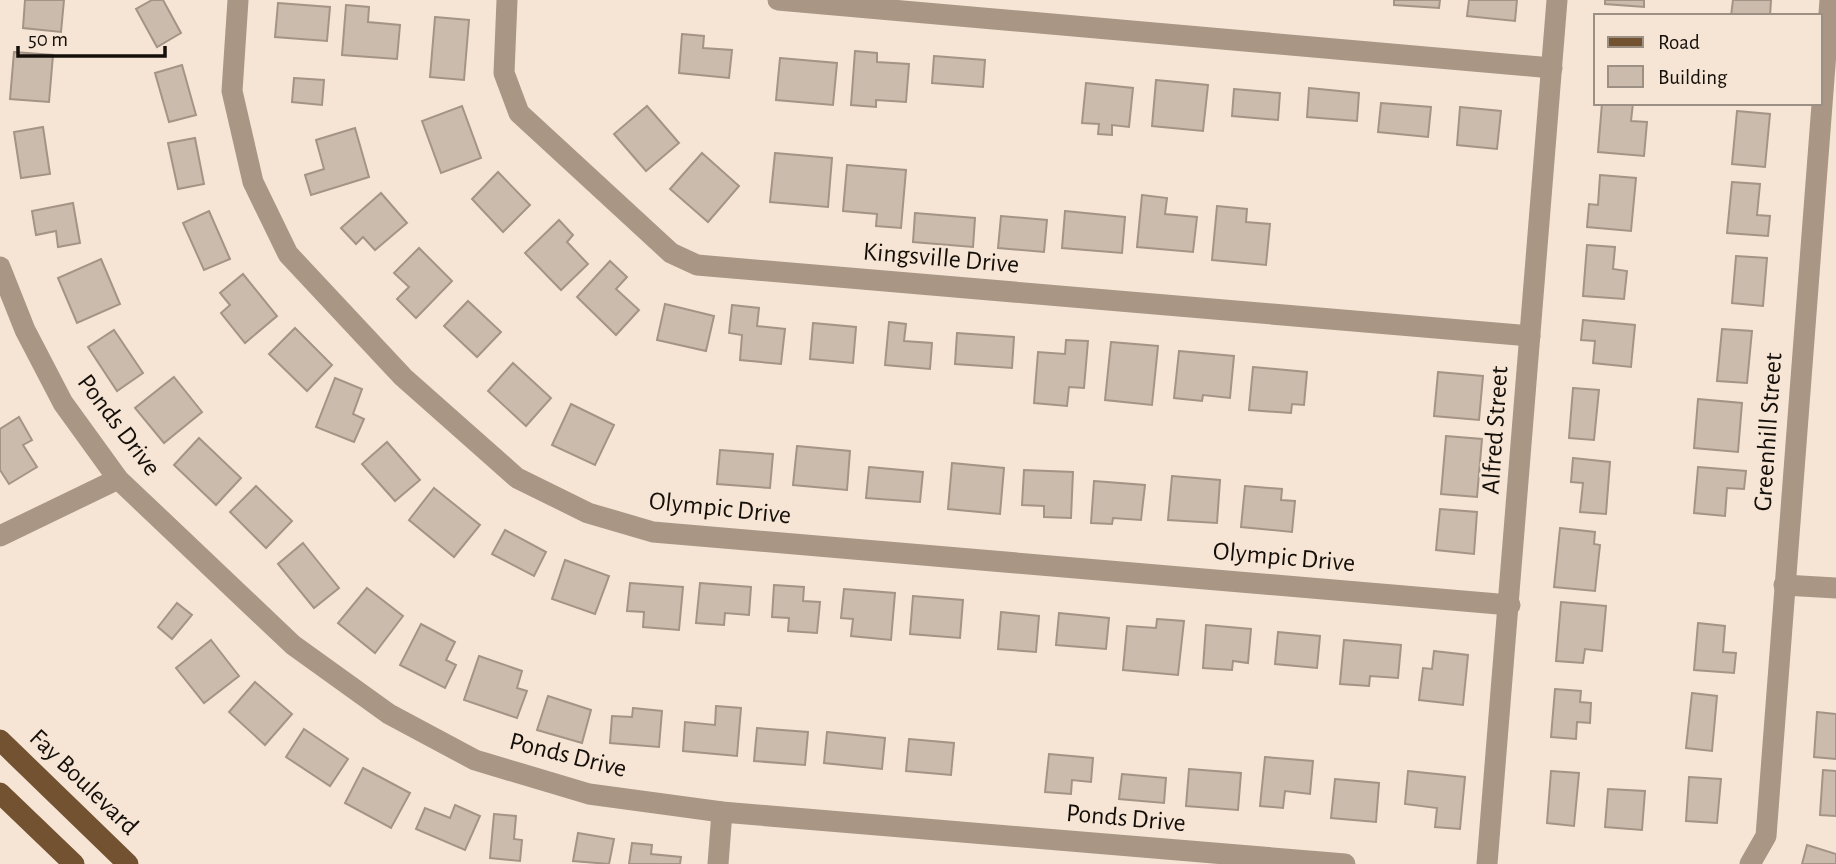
<svg xmlns="http://www.w3.org/2000/svg" width="1836" height="864" viewBox="0 0 1836 864" font-family="'Alegreya Sans',sans-serif">
<style>
.building{fill:#cbbbac;stroke:#a49486;stroke-width:2}
.lines{fill:none;stroke-linecap:round;stroke-linejoin:round}
.minor{stroke:#a99684;stroke-width:21}
.major{stroke:#725231;stroke-width:21}
.labels{text-anchor:middle;dominant-baseline:central;stroke-width:5;stroke-linejoin:round;paint-order:stroke}
.street-label{font-size:26px;fill:#150f0a;stroke:#f6e5d5}
</style>
<rect width="100%" height="100%" fill="#f6e5d5"/>
<g class="building">
<path d="M25,0H64L61,32L23,28Z"/>
<path d="M152,0H163L181,33L157,47L136,9Z"/>
<path d="M1394,0H1440L1439,8L1394,5Z"/>
<path d="M1469,0H1517L1515,21L1467,16Z"/>
<path d="M1605,0H1644V7L1605,4Z"/>
<path d="M1733,0H1771L1770,16H1731Z"/>
<path d="M278,3L330,7L327,41L275,37Z"/>
<path d="M346,5L369,7L368,22L400,25L397,59L342,55Z"/>
<path d="M435,17L469,20L464,80L430,77Z"/>
<path d="M682,34L704,36L703,48L732,50L729,78L679,73Z"/>
<path d="M855,51L877,53V62L909,64L906,102L876,100V107L851,105Z"/>
<path d="M14,52L53,55L49,102L10,99Z"/>
<path d="M934,56L985,60L983,87L932,83Z"/>
<path d="M780,58L837,63L833,105L776,100Z"/>
<path d="M182,65L196,115L169,122L155,73Z"/>
<path d="M294,78L324,80L322,105L292,102Z"/>
<path d="M1156,80L1208,85L1203,131L1152,126Z"/>
<path d="M1086,83L1133,88L1129,127L1112,125V135L1098,134L1099,124L1082,123Z"/>
<path d="M1309,88L1359,93L1357,121L1307,117Z"/>
<path d="M1234,89L1280,93L1278,120L1232,116Z"/>
<path d="M1381,103L1431,107L1428,137L1378,132Z"/>
<path d="M1602,103H1633L1631,121L1647,122L1644,156L1598,152Z"/>
<path d="M462,106L481,158L441,173L422,121Z"/>
<path d="M647,106L679,143L646,171L614,134Z"/>
<path d="M1460,107L1501,111L1497,149L1457,145Z"/>
<path d="M1737,111L1770,114L1765,167L1732,164Z"/>
<path d="M43,127L50,174L21,178L14,132Z"/>
<path d="M355,128L369,177L311,195L305,175L324,169L316,140Z"/>
<path d="M195,138L204,184L178,189L168,143Z"/>
<path d="M702,153L739,186L708,222L670,189Z"/>
<path d="M775,153L832,158L828,207L770,202Z"/>
<path d="M847,165L906,170L901,228L876,226L877,214L843,211Z"/>
<path d="M498,172L530,205L503,232L472,199Z"/>
<path d="M1600,175L1636,178L1631,231L1587,227L1589,204L1598,205Z"/>
<path d="M1732,182L1760,184L1757,215L1770,216L1768,236L1727,233Z"/>
<path d="M381,193L407,223L375,250L363,237L356,244L341,228Z"/>
<path d="M1142,195L1167,198L1165,214L1197,217L1193,252L1137,247Z"/>
<path d="M73,203L80,243L58,247L56,231L36,235L32,211Z"/>
<path d="M1217,206L1247,209L1246,222L1270,224L1266,265L1212,260Z"/>
<path d="M209,211L230,259L204,270L183,223Z"/>
<path d="M1065,211L1125,217L1122,253L1062,248Z"/>
<path d="M915,213L975,218L973,247L913,242Z"/>
<path d="M1001,216L1047,220L1044,252L998,248Z"/>
<path d="M559,220L573,235L567,242L588,264L561,290L525,253Z"/>
<path d="M1587,245L1615,247L1613,269L1627,271L1624,299L1583,296Z"/>
<path d="M419,248L452,281L416,318L397,299L409,287L394,273Z"/>
<path d="M1736,256L1767,258L1763,306L1732,303Z"/>
<path d="M101,259L120,304L77,323L58,278Z"/>
<path d="M610,261L627,277L616,289L639,310L616,335L577,297Z"/>
<path d="M243,274L277,316L245,343L221,313L230,305L220,293Z"/>
<path d="M468,301L501,332L477,357L444,326Z"/>
<path d="M665,304L714,316L706,351L657,340Z"/>
<path d="M732,305L759,308L757,326L785,329L781,364L740,360L742,335L729,333Z"/>
<path d="M1583,320L1635,325L1631,367L1593,363L1595,341L1581,340Z"/>
<path d="M889,322L906,324L904,341L932,343L930,369L885,365Z"/>
<path d="M813,323L856,327L853,363L810,359Z"/>
<path d="M295,328L332,365L307,391L269,354Z"/>
<path d="M1722,329L1752,331L1747,383L1717,381Z"/>
<path d="M114,330L143,373L117,391L88,347Z"/>
<path d="M957,333L1014,337L1012,368L955,364Z"/>
<path d="M1066,340L1088,341L1084,388L1069,387L1067,406L1034,403L1038,352L1065,354Z"/>
<path d="M1111,342L1158,346L1152,405L1105,400Z"/>
<path d="M1179,351L1234,356L1230,398L1203,395L1202,401L1174,398Z"/>
<path d="M513,363L551,398L526,426L488,391Z"/>
<path d="M1253,367L1307,372L1304,405L1292,404L1291,413L1249,410Z"/>
<path d="M1438,372L1483,376L1479,420L1434,416Z"/>
<path d="M174,377L202,412L164,443L135,408Z"/>
<path d="M335,378L362,389L353,414L364,419L354,442L316,427Z"/>
<path d="M1573,388L1599,390L1594,440L1569,438Z"/>
<path d="M1698,399L1742,403L1738,452L1694,448Z"/>
<path d="M571,404L614,425L595,465L552,445Z"/>
<path d="M19,417L32,440L23,445L37,467L9,484L0,470V429Z"/>
<path d="M1446,436L1482,439L1477,497L1441,494Z"/>
<path d="M199,438L241,478L216,505L174,465Z"/>
<path d="M387,442L420,480L395,501L362,464Z"/>
<path d="M797,446L850,451L847,490L793,485Z"/>
<path d="M720,450L773,454L770,488L717,484Z"/>
<path d="M1573,458L1610,462L1606,514L1580,512L1583,483L1571,482Z"/>
<path d="M952,463L1004,468L1000,514L948,509Z"/>
<path d="M869,467L923,472L920,502L866,498Z"/>
<path d="M1698,467L1746,471L1744,489L1727,488L1725,516L1694,513Z"/>
<path d="M1024,470L1073,472L1071,518L1044,517V506L1022,505Z"/>
<path d="M1172,476L1220,480L1217,523L1168,520Z"/>
<path d="M1094,481L1145,485L1141,520L1113,518L1112,524L1091,523Z"/>
<path d="M256,486L292,521L266,548L230,512Z"/>
<path d="M1245,486L1282,489L1281,500L1295,501L1292,532L1241,527Z"/>
<path d="M434,488L480,525L454,557L409,520Z"/>
<path d="M1440,509L1477,512L1474,554L1436,550Z"/>
<path d="M1560,528L1595,532L1594,544L1600,545L1595,591L1554,587Z"/>
<path d="M505,530L546,552L534,576L492,554Z"/>
<path d="M303,543L339,588L314,608L278,564Z"/>
<path d="M565,560L609,576L595,614L552,599Z"/>
<path d="M630,583L683,587L679,630L643,627L644,612L627,611Z"/>
<path d="M700,583L751,587L749,615L725,613L724,625L696,623Z"/>
<path d="M774,585L804,587L803,601L820,602L817,633L788,631L789,618L772,617Z"/>
<path d="M367,588L403,616L375,653L338,623Z"/>
<path d="M844,589L895,593L891,640L851,636L853,619L841,618Z"/>
<path d="M913,596L963,600L960,638L910,634Z"/>
<path d="M1561,602L1606,606L1602,651L1585,649L1583,663L1556,661Z"/>
<path d="M177,603L192,615L172,639L158,627Z"/>
<path d="M1001,612L1039,616L1036,652L998,649Z"/>
<path d="M1059,613L1109,618L1106,649L1056,645Z"/>
<path d="M1157,619L1184,621L1178,675L1123,670L1127,626L1156,628Z"/>
<path d="M1698,623L1725,626L1723,652L1736,653L1734,673L1694,670Z"/>
<path d="M421,624L455,642L446,660L456,665L445,688L400,665Z"/>
<path d="M1206,625L1251,629L1248,663L1233,661L1232,670L1203,668Z"/>
<path d="M1278,632L1320,636L1317,668L1275,664Z"/>
<path d="M211,640L239,676L204,703L176,668Z"/>
<path d="M1344,640L1401,645L1398,678L1370,676L1369,686L1340,684Z"/>
<path d="M1434,651L1468,655L1463,705L1419,700L1423,668L1432,669Z"/>
<path d="M479,656L522,671L517,688L527,691L517,718L464,700Z"/>
<path d="M255,682L292,714L265,745L229,712Z"/>
<path d="M1555,689L1581,691L1580,702L1591,703L1590,723L1577,722L1576,739L1551,737Z"/>
<path d="M1692,693L1717,696L1712,751L1686,748Z"/>
<path d="M548,696L591,710L582,743L537,730Z"/>
<path d="M716,706L741,708L737,756L683,751L685,722L715,725Z"/>
<path d="M633,708L662,711L659,747L610,743L612,716L632,717Z"/>
<path d="M1817,712L1836,714V759L1814,757Z"/>
<path d="M757,728L808,732L805,765L754,761Z"/>
<path d="M304,729L348,759L330,786L286,757Z"/>
<path d="M827,732L885,738L882,769L824,763Z"/>
<path d="M909,739L954,743L951,775L906,771Z"/>
<path d="M1049,754L1093,758L1091,782L1072,780L1071,794L1045,792Z"/>
<path d="M1265,757L1313,761L1310,794L1285,791L1283,808L1260,806Z"/>
<path d="M363,768L410,793L391,828L345,803Z"/>
<path d="M1189,769L1241,773L1238,810L1186,806Z"/>
<path d="M1823,770L1836,771V816L1820,815Z"/>
<path d="M1408,771L1465,777L1460,829L1435,827L1437,808L1405,804Z"/>
<path d="M1551,771L1579,773L1574,826L1547,823Z"/>
<path d="M1122,774L1166,778L1164,803L1119,799Z"/>
<path d="M1689,777L1721,779L1717,823L1686,821Z"/>
<path d="M1335,779L1379,783L1376,822L1331,818Z"/>
<path d="M1608,789L1645,791L1642,830L1605,827Z"/>
<path d="M455,805L480,816L465,850L416,829L425,808L450,818Z"/>
<path d="M494,814L516,816L514,839L522,840L520,861L490,858Z"/>
<path d="M578,833L614,839L609,864L573,861Z"/>
<path d="M632,843L652,845L651,854L681,857L680,864H629Z"/>
<path d="M1807,845L1836,854V864H1802Z"/>
</g>
<g class="lines">
<g class="minor">
<path d="M238,0L232,91L253,182L288,254L403,377L517,478L588,513L653,532L1510,605"/>
<path d="M507,0L504,73L519,113L671,253L697,265L1530,336"/>
<path d="M778,0L1552,68"/>
<path d="M0,267L25,330L63,403L118,479L293,645L389,714L475,760L589,794L722,812L1345,864"/>
<path d="M0,536L118,479"/>
<path d="M1784,585L1836,588"/>
<path d="M718,864L722,812"/>
<path d="M1487,864L1557,0"/>
<path d="M1750,864L1766,836L1830,0"/>
</g>
<g class="major">
<path d="M0,740L128,864"/>
<path d="M0,793L74,864"/>
</g>
</g>
<g class="labels">
<g class="street-label">
<text transform="translate(941 258) rotate(5)">Kingsville Drive</text>
<text transform="translate(119 425) rotate(53)">Ponds Drive</text>
<text transform="translate(1495 430) rotate(-86)">Alfred Street</text>
<text transform="translate(1768 432) rotate(-86)">Greenhill Street</text>
<text transform="translate(720 508) rotate(6)">Olympic Drive</text>
<text transform="translate(1284 557) rotate(5)">Olympic Drive</text>
<text transform="translate(568 755) rotate(14)">Ponds Drive</text>
<text transform="translate(84 782) rotate(44)">Fay Boulevard</text>
<text transform="translate(1126 818) rotate(5)">Ponds Drive</text>
</g>
</g>
<rect x="1594" y="14" width="228" height="91" fill="#f6e5d5" stroke="#9c8f84" stroke-width="2"/>
<rect x="1608" y="37" width="35" height="10" fill="#725231" stroke="#9c8f84" stroke-width="2"/>
<text x="1658" y="49" font-size="21" fill="#150f0a">Road</text>
<rect x="1608" y="66" width="35" height="21" fill="#cbbbac" stroke="#9c8f84" stroke-width="2"/>
<text x="1658" y="84" font-size="21" fill="#150f0a">Building</text>
<path d="M18 46v10h147v-10" fill="none" stroke="#150f0a" stroke-width="3.5"/>
<text x="28" y="46" font-size="21" fill="#150f0a" stroke="#f6e5d5" stroke-width="5" paint-order="stroke">50 m</text>
</svg>
